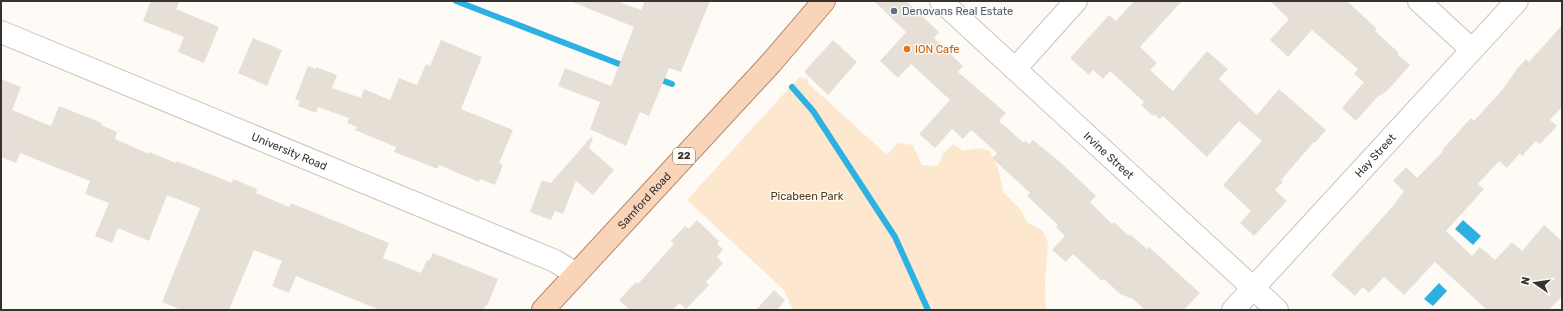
<svg xmlns="http://www.w3.org/2000/svg" width="1563" height="311" viewBox="0 0 1563 311" font-family="Rubik,sans-serif">
<style>
.green{fill:#fde8cf}
.water{fill:#2cb1e2}
.lines{fill:none;stroke-linecap:round;stroke-linejoin:round}
.stream{stroke:#2cb1e2;stroke-width:6}
.building{fill:#e6dfd6}
.street-casing{stroke:#c9c2b9;stroke-width:24}
.primary-casing{stroke:#b3896a;stroke-width:24}
.street{stroke:#fff;stroke-width:22}
.primary{stroke:#fad4b8;stroke-width:22}
.service-dot{fill:#5c6f8a;stroke:#fefbf7;stroke-width:1.5}
.food-dot{fill:#e8710a;stroke:#fefbf7;stroke-width:1.5}
.labels{text-anchor:middle;dominant-baseline:central;stroke-width:3;stroke-linejoin:round;paint-order:stroke}
.shield{fill:#fefbf7;stroke:#716e6b;stroke-width:1}
.shield-label{font-size:10px;font-weight:bold;fill:#35322f}
.service-label{font-size:11px;fill:#4e5e75;stroke:#fefbf7;text-anchor:start}
.food-label{font-size:11px;fill:#c56008;stroke:#fefbf7;text-anchor:start}
.street-label{font-size:11px;fill:#35322f;stroke:#fefbf7}
.park-label{font-size:11px;fill:#553b16;stroke:#fefbf7}
</style>
<rect width="100%" height="100%" fill="#fefbf7"/>
<path class="green" d="M800,76L804,79L806,77L809,84L887,155L898,143L913,145L922,165L938,166L943,154L953,144L963,151L980,148L990,151L999,171L1003,192L1020,209L1028,223L1042,230L1048,243L1045,282L1046,310H793L784,290L687,200Z"/>
<g class="water">
<path d="M1463,220L1481,236L1473,245L1455,229Z"/>
<path d="M1439,283L1447,291L1433,306L1424,299Z"/>
</g>
<g class="lines">
<g class="stream">
<path d="M456,1L627,67"/>
<path d="M656,78L672,84"/>
<path d="M792,87L813,111L895,237L928,310"/>
</g>
</g>
<g class="building">
<path d="M151,1H180L176,9L219,27L204,63L178,52L184,37L143,21Z"/>
<path d="M570,1H617L641,10L645,1H710L681,72L669,68L649,116L640,112L626,146L590,129L600,102L558,86L565,68L611,86L634,27Z"/>
<path d="M874,1H906L939,32L934,38L963,66L958,72L1006,113L999,121L1023,142L1025,141L1029,144L1033,140L1059,161L1096,196L1090,202L1112,224L1114,222L1129,236L1130,234L1147,249L1149,247L1200,293L1184,310H1145L1133,299L1120,294L1104,279L1102,281L1073,254L1066,262L1052,250L1065,236L1056,227L1058,225L1027,196L1030,193L992,158L997,153L971,130L963,139L952,129L935,148L919,134L950,100L911,64L898,78L880,61L906,32Z"/>
<path d="M1134,1H1182L1140,47L1157,63L1150,70L1173,91L1207,51L1228,69L1219,79L1257,115L1279,89L1326,130L1315,143L1314,142L1281,180L1283,182L1275,190L1287,201L1254,236L1240,223L1251,211L1223,185L1262,141L1239,121L1207,157L1163,116L1160,119L1154,114L1153,116L1141,105L1144,102L1110,71L1103,79L1093,70L1089,75L1070,58L1109,15L1116,21Z"/>
<path d="M1270,1H1347L1377,29L1375,31L1399,53L1397,54L1410,65L1386,92L1377,97L1356,121L1342,108L1364,82L1354,74L1358,69L1312,30L1288,57L1270,40L1289,19Z"/>
<path d="M1562,25V107L1550,120L1557,126L1540,144L1536,141L1522,156L1520,153L1507,168L1499,161L1478,184L1484,189L1446,231L1472,256L1480,247L1495,260L1512,242L1522,251L1544,225L1562,241V296L1549,310H1487L1435,262L1404,295L1384,277L1369,293L1363,287L1355,296L1331,275L1393,206L1404,191L1393,181L1406,167L1417,178L1443,151L1442,150L1471,118L1474,121L1503,89L1517,69L1526,59L1529,62Z"/>
<path d="M253,38L282,50L267,86L238,73Z"/>
<path d="M441,40L482,57L461,109L513,130L499,163L503,165L495,185L480,179L479,182L439,165L438,169L394,152L396,147L355,130L357,127L347,123L349,118L318,107L316,113L298,106L300,101L295,99L308,66L315,69L316,67L337,75L332,88L361,98L364,89L390,100L399,78L417,85L426,64L430,66Z"/>
<path d="M833,40L857,62L828,95L804,72Z"/>
<path d="M1,79L21,87L12,110L51,126L59,106L102,123L101,125L117,132L115,139L149,154V152L176,163L177,161L232,183L233,179L257,189L256,193L289,207L291,203L389,243L383,258L421,273L427,260L429,261L433,253L498,279L488,304L482,310H380L296,276L289,293L272,286L282,261L254,250L229,310H181L162,302L200,208L167,195L149,241L118,228L112,243L95,236L109,203L85,194L90,181L20,153L16,163L1,157Z"/>
<path d="M591,137L593,138L589,148L614,170L593,195L576,181L563,214L555,211L551,220L530,212L542,180L551,183Z"/>
<path d="M697,220L719,241L717,244L723,249L717,257L723,263L706,282L709,285L686,309L679,303L673,310H630L619,300L636,282L638,284L674,244L671,241L685,226L689,229Z"/>
<path d="M774,290L785,300L777,310H756Z"/>
</g>
<g class="lines">
<g class="street-casing">
<g id="street">
<path id="s1" d="M941,1L1277,310"/>
<path d="M1419,1L1472,50"/>
<path id="s2" d="M1,32L555,261L576,274"/>
<path d="M1015,69L1076,1"/>
<path id="s3" d="M1233,310L1517,1"/>
</g>
</g>
<g class="primary-casing">
<g id="primary">
<path id="s4" d="M543,310L771,63L824,1"/>
</g>
</g>
<use href="#street" class="street"/>
<use href="#primary" class="primary"/>
</g>
<circle class="service-dot" cx="894" cy="11" r="4"/>
<circle class="food-dot" cx="907" cy="49" r="4"/>
<g class="labels">
<rect class="shield" x="673" y="148" width="22" height="16" rx="3"/>
<g class="shield-label">
<text x="684" y="156">22</text>
</g>
<g class="service-label">
<text x="902" y="11">Denovans Real Estate</text>
</g>
<g class="food-label">
<text x="915" y="49">ION Cafe</text>
</g>
<g class="street-label">
<text stroke="none"><textPath href="#s2" startOffset="312">University Road</textPath></text>
<text stroke="none"><textPath href="#s1" startOffset="228">Irvine Street</textPath></text>
<text stroke="none"><textPath href="#s3" startOffset="210">Hay Street</textPath></text>
<text stroke="none"><textPath href="#s4" startOffset="149">Samford Road</textPath></text>
</g>
<g class="park-label">
<text x="807" y="196">Picabeen Park</text>
</g>
</g>
<rect width="1563" height="311" fill="none" stroke="#35322f" stroke-width="4"/>
<g transform="translate(1535 283) rotate(283)" stroke="#fefbf7" stroke-width="3" paint-order="stroke">
<path d="M0-3L7 15L0 10L-7 15Z" fill="#35322f"/>
<text y="-6" font-size="11" font-weight="bold" text-anchor="middle" fill="#35322f">N</text>
</g>
</svg>
